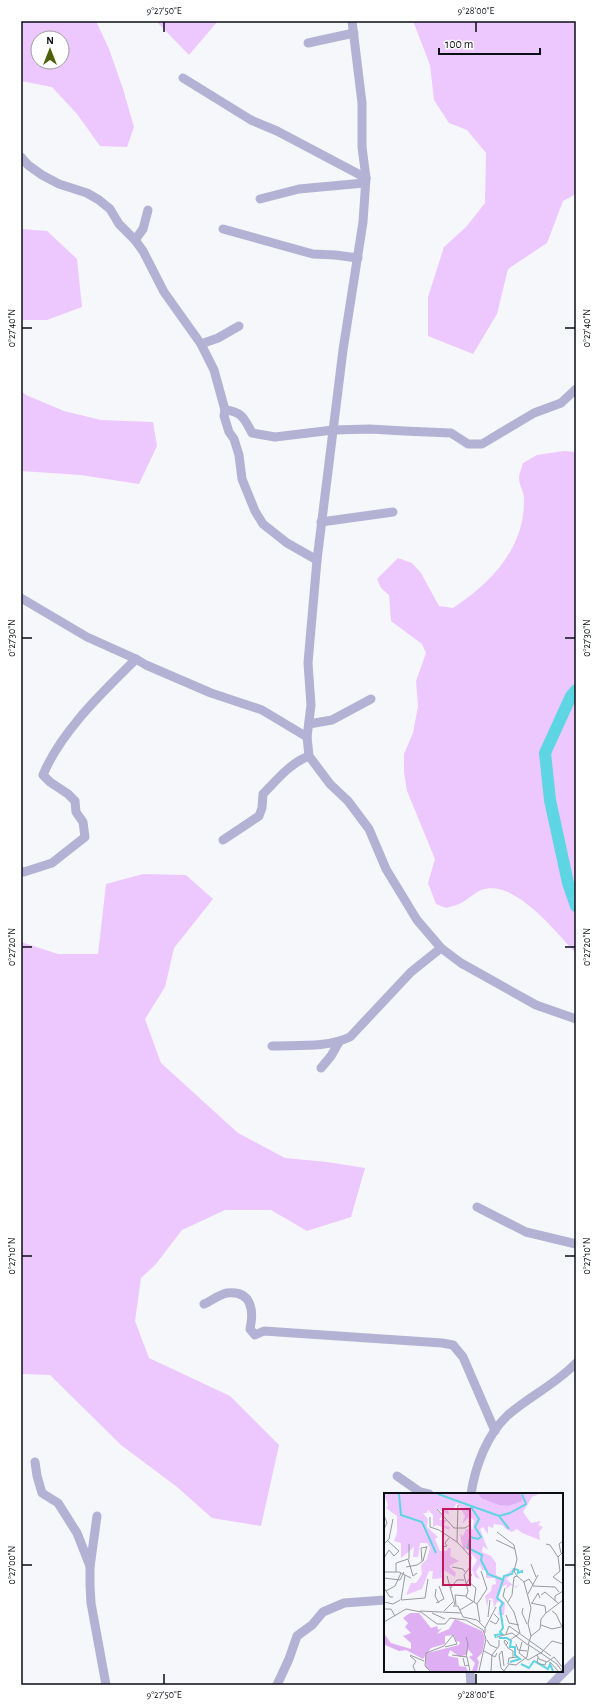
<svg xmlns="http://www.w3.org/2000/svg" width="597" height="1706" viewBox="0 0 597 1706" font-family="'Alegreya Sans',sans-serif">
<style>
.green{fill:#edc8fe;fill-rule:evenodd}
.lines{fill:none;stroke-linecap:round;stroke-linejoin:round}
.river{stroke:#5ed5e2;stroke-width:12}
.minor{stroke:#b3b1d4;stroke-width:9}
.ticks{fill:none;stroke:#0a0e15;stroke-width:1.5}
.inset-river{fill:none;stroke:#5ed5e2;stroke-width:2}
.inset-road{fill:none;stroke:#979a9f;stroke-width:1}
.view{fill:#c2185b;fill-opacity:0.15;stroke:#c2185b;stroke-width:2}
.inset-edge{fill:none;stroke:#0a0e15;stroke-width:2}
.neatline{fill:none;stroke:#0a0e15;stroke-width:1.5}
.ticks-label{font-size:10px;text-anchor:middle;fill:#0a0e15}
</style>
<rect width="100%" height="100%" fill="#f5f7fb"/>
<g class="green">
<path d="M21,21H96L109,49L123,89L134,127L127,147L100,146L77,114L52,87L21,81ZM38,38H62V62H38Z"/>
<path d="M156,21H218L189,55Z"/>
<path d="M413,21H576V194L563,201L547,243L508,269L497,314L473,354L428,336V297L444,247L466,227L485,203L486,153L467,130L449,123L434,100L430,65Z"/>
<path d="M21,229L47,231L77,259L82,307L47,320H21Z"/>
<path d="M21,391L26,395L64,411L101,420L153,422L157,446L139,484L80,475L21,471Z"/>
<path d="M564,451L576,452V953C555,932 515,878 481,890C475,893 469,898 463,902C458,905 452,906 446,908L436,904L428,883L435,859L407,791L404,772V754L413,733L418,706L416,681L426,653L422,644L391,621L389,595L381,588L377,579L398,558L412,563L421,573L439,606L453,608C491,583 525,548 524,499C524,492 519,485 519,478C519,473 522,468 523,463L537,455Z"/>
<path d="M143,874L186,875L213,899L174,948L165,987L145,1019L161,1063L238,1133L285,1158L327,1162L365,1168L351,1217L307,1231L271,1210H225L182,1230L156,1264L141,1278L135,1321L149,1358L230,1396L279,1445L261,1526L212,1518L177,1487L121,1445L50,1375L21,1374V942L58,954H98L106,884Z"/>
</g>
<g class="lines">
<path class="river" d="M576,690L571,696L545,753L550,800L568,883L576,906"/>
<g class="minor">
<path d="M352,21L362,103V147L366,178L363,222L343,350L317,560L308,663L311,705L307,737L309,756L330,784L348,801L369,829L386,869L417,920L441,948L461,963L536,1005L576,1019"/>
<path d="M308,43L354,33"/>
<path d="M183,78L251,120L277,131L366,178"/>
<path d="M21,157L28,165L42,175L59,184L87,193L99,200L110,209L119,224L135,240L143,251L164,292L201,344L214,370L225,410C242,411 245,420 252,433L275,437L333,430L370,429L404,431L451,433L468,444H482L534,413L561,403L576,389"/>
<path d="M260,199L299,189L364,183"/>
<path d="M223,229L313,254L335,255L358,258"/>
<path d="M135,240L143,229L148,210"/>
<path d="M201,344L218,338L239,326"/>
<path d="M225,410L224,416L229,432L234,439L239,455L242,479L255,511L263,524L287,543L317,560"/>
<path d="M321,522L393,512"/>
<path d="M21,598L87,637L136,659L146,665L211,693L262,710L307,737"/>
<path d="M309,724L332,720L371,699"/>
<path d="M223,840L259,816L262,808L263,794C277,780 290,763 309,756"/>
<path d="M21,871L24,872L52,863L85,837L83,822L76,812L75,801L68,794L50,782L43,775C61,731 103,692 136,659"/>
<path d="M272,1046C298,1045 326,1048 350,1037L411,972L441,948"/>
<path d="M321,1068L331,1056L339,1042"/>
<path d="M477,1207L526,1232L576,1244"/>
<path d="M204,1304C211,1301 220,1294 227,1293C252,1290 254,1311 250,1329L255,1335L264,1331L442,1343L453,1345L463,1357L495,1431"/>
<path d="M35,1462L37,1476L42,1493L58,1503L77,1533L90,1566"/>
<path d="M397,1476L420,1492L429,1494"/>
<path d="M471,1494C475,1467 487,1434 508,1415C530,1396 556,1384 576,1363"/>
<path d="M97,1516L90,1567V1585L91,1603L106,1685"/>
<path d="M470,1671L471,1685"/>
<path d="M277,1685L289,1659L297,1636L312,1625L323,1612L344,1603L385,1600"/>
<path d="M551,1685L576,1660"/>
</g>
</g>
<path class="ticks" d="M164,22V32M476,22V32M22,328H32M565,328H575M22,638H32M565,638H575M22,947H32M565,947H575M22,1256H32M565,1256H575M22,1565H32M565,1565H575M164,1674V1684M476,1674V1684"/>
<g transform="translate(384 1493)">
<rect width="179" height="179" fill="#f5f7fb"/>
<path d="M0,1H94L97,5L125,13L130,11L135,1H155L148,4L139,19L147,30L157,28L154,32L159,34L155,39L156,47L138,40L133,36L128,39L122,36L118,32L110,31L109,35L104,33V41L99,34L96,36L104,57L99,53L98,59L107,63L112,70V82L118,85L129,76V80L122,86L131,94L135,91L132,95L127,92L122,96L123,91L118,94L114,105L121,110L120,122H114L117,108L113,109L110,115L109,106L105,105L103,114L101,103L107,98L108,92L112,91L111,85H102V77H98L96,72L92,79L96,86L91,84L88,76L93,67L83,56H79L76,41L79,43L82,36H89L90,27L85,24L78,31L81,23L73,10L68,18L64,15L65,22L52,15L58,23L55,27H63L59,32L66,34L65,37L53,32L49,34V22L44,17L43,20H39L44,26L43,34L54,44L51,46L56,58H63L64,55H67L66,63L75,68L65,73L72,80L71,84L60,77L57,81L59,85L48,86L49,78H45L38,96L22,102L27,90H32L38,81L37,72L43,66L46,55L43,50H36L34,64H29L30,54L17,65V50L10,48L13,40V23L2,15L4,12Z" fill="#edc8fe"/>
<path d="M94,1H135L139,3L138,8L125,13L115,12L97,5ZM26,120H35L47,135L53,133L54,137L58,135L53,141L65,136L71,126L98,138L101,145L98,160L93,165L95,169L93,178H88L91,170L85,164L89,162L84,156L83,161L76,164L66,157L64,163L74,165L75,173L82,174L84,178H47L42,175L41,165L43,160L75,152L76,149L72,148L70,142L61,143V151L47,155L39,166L22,157L15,158L1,152V142L7,150L27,156V150L19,143L27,140L21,134L24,130L19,125Z" fill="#dfaff4"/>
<path class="inset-river" d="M15,1L17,22L38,29L52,60M54,1L115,23L126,20M87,14L95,26L91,34L97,44L94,46L86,44L84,55L98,62L97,67L104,81L119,87L120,83L128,81L130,76L134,77V80L138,78V80M126,20L142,11L138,1M115,23L125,36M112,145L111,142L118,141L116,139L119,135L116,115L119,110L113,105L119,87M115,145H123L127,148L126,154H131V162L136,166L126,169M137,171L145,175L150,168L164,176L166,171L169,178"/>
<path class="inset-road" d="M74,12L73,49L87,64L86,74L80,82L84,98L82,104L93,111M53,16L70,35H81L86,32L85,28M0,22L3,30L0,36M46,24V34L55,37L73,49M113,39L130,52L133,66L130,78L133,83M112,47L131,56M0,51L5,46L9,26M25,51V66M162,51L166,52L174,64M58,54L63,53L61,50L65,45M177,60L175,51L179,48M178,60L174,64L176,78L169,84L179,91M0,65L5,57L10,63L15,58L4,48M38,68L37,55L43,54M147,71L152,84M22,74L33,72L39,68L43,53M68,74L79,76L81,79M0,79H15L27,85M12,79V70L24,66L29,83L33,80M21,82L17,107L41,105L44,86M63,83L71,112M0,85L16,87L20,79M85,89L92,95L90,109M140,89L147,115L144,131L147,143M81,93L88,81M149,93L171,94L175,99M0,95L6,104H9M121,95L119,103L130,119L136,140M52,96L51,103L55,110M66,96L73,87H80M2,98L11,93L17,80M144,101L154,82M157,102L161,99L174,110M171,108V103L179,98M0,109L9,111L16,107M124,109L128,102L130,84L133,83L140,89L145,86L149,92M52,110L60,106L55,93M147,110L161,113L162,120L157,126L156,136L147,143M148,110L154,100L156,105M93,111L103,96L97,78M93,111L96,129M72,112L71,102L82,103M69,113H74L79,124L93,127L101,135V140M139,115L138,120L143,131M0,116H7L11,123M76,117L89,109M36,118L77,120M60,118L69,109M168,118L172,121L179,136M48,120L61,126M162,120L179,107M122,122L125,130L135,132M104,124L106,107M106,128L112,131L115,126L110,121M0,129L22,116L37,119L53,131H61L66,125L82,127L99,137L102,146L95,178M157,132L168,136L177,134M101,135L112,114M122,141L125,133L167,163M82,144L84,151L82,164M113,144L128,140L144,152L147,143M103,147L106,152L113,155M126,147L136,140M138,149L135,160L144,167L158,159L168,148L179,151M132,151L134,157L143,158M122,152L124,150L121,147L120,149L124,155L129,158V164M61,154L73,151L69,142M100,158L111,164L113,160M26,162L40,168M68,162L83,164L86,178M153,162L155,166L163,169L170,164L179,175M26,163L32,168L29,173L31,178M79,165L81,173L85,172M154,165L153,169L156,171L161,172L162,169M166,169L174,178M124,171L125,165L133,164M132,172L143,164L145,152L173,171L178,178M46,178L41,173L42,160L60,153L69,142M107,178L108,162L115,153V147M120,178L117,175L115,162L118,158L120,173M120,178L125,171L132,172"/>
<path class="view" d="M59,16H86V92H59Z"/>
<rect width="179" height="179" class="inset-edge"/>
</g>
<rect width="597" height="1706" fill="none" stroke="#ffffff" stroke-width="44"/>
<g transform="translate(50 50)"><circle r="19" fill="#ffffff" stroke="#9d9fa1"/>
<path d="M0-3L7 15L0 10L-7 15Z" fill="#4e6007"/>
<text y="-6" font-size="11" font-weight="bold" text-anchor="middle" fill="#0a0e15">N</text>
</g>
<path d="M439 48v6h101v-6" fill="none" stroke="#0a0e15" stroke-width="2"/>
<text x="445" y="48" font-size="12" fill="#0a0e15" stroke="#ffffff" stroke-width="3" paint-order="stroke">100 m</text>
<rect x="22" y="22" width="553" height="1662" class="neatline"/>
<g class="ticks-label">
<text x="164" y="14">9°27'50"E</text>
<text x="476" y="14">9°28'00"E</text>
<text transform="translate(11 328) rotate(-90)" y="4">0°27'40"N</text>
<text transform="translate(586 328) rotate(-90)" y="4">0°27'40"N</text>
<text transform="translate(11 638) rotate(-90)" y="4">0°27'30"N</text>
<text transform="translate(586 638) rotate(-90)" y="4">0°27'30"N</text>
<text transform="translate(11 947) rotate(-90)" y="4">0°27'20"N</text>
<text transform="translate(586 947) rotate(-90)" y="4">0°27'20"N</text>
<text transform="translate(11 1256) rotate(-90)" y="4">0°27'10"N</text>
<text transform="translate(586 1256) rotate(-90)" y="4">0°27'10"N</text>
<text transform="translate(11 1565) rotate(-90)" y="4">0°27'00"N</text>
<text transform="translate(586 1565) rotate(-90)" y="4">0°27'00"N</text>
<text x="164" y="1698">9°27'50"E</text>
<text x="476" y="1698">9°28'00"E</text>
</g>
</svg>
